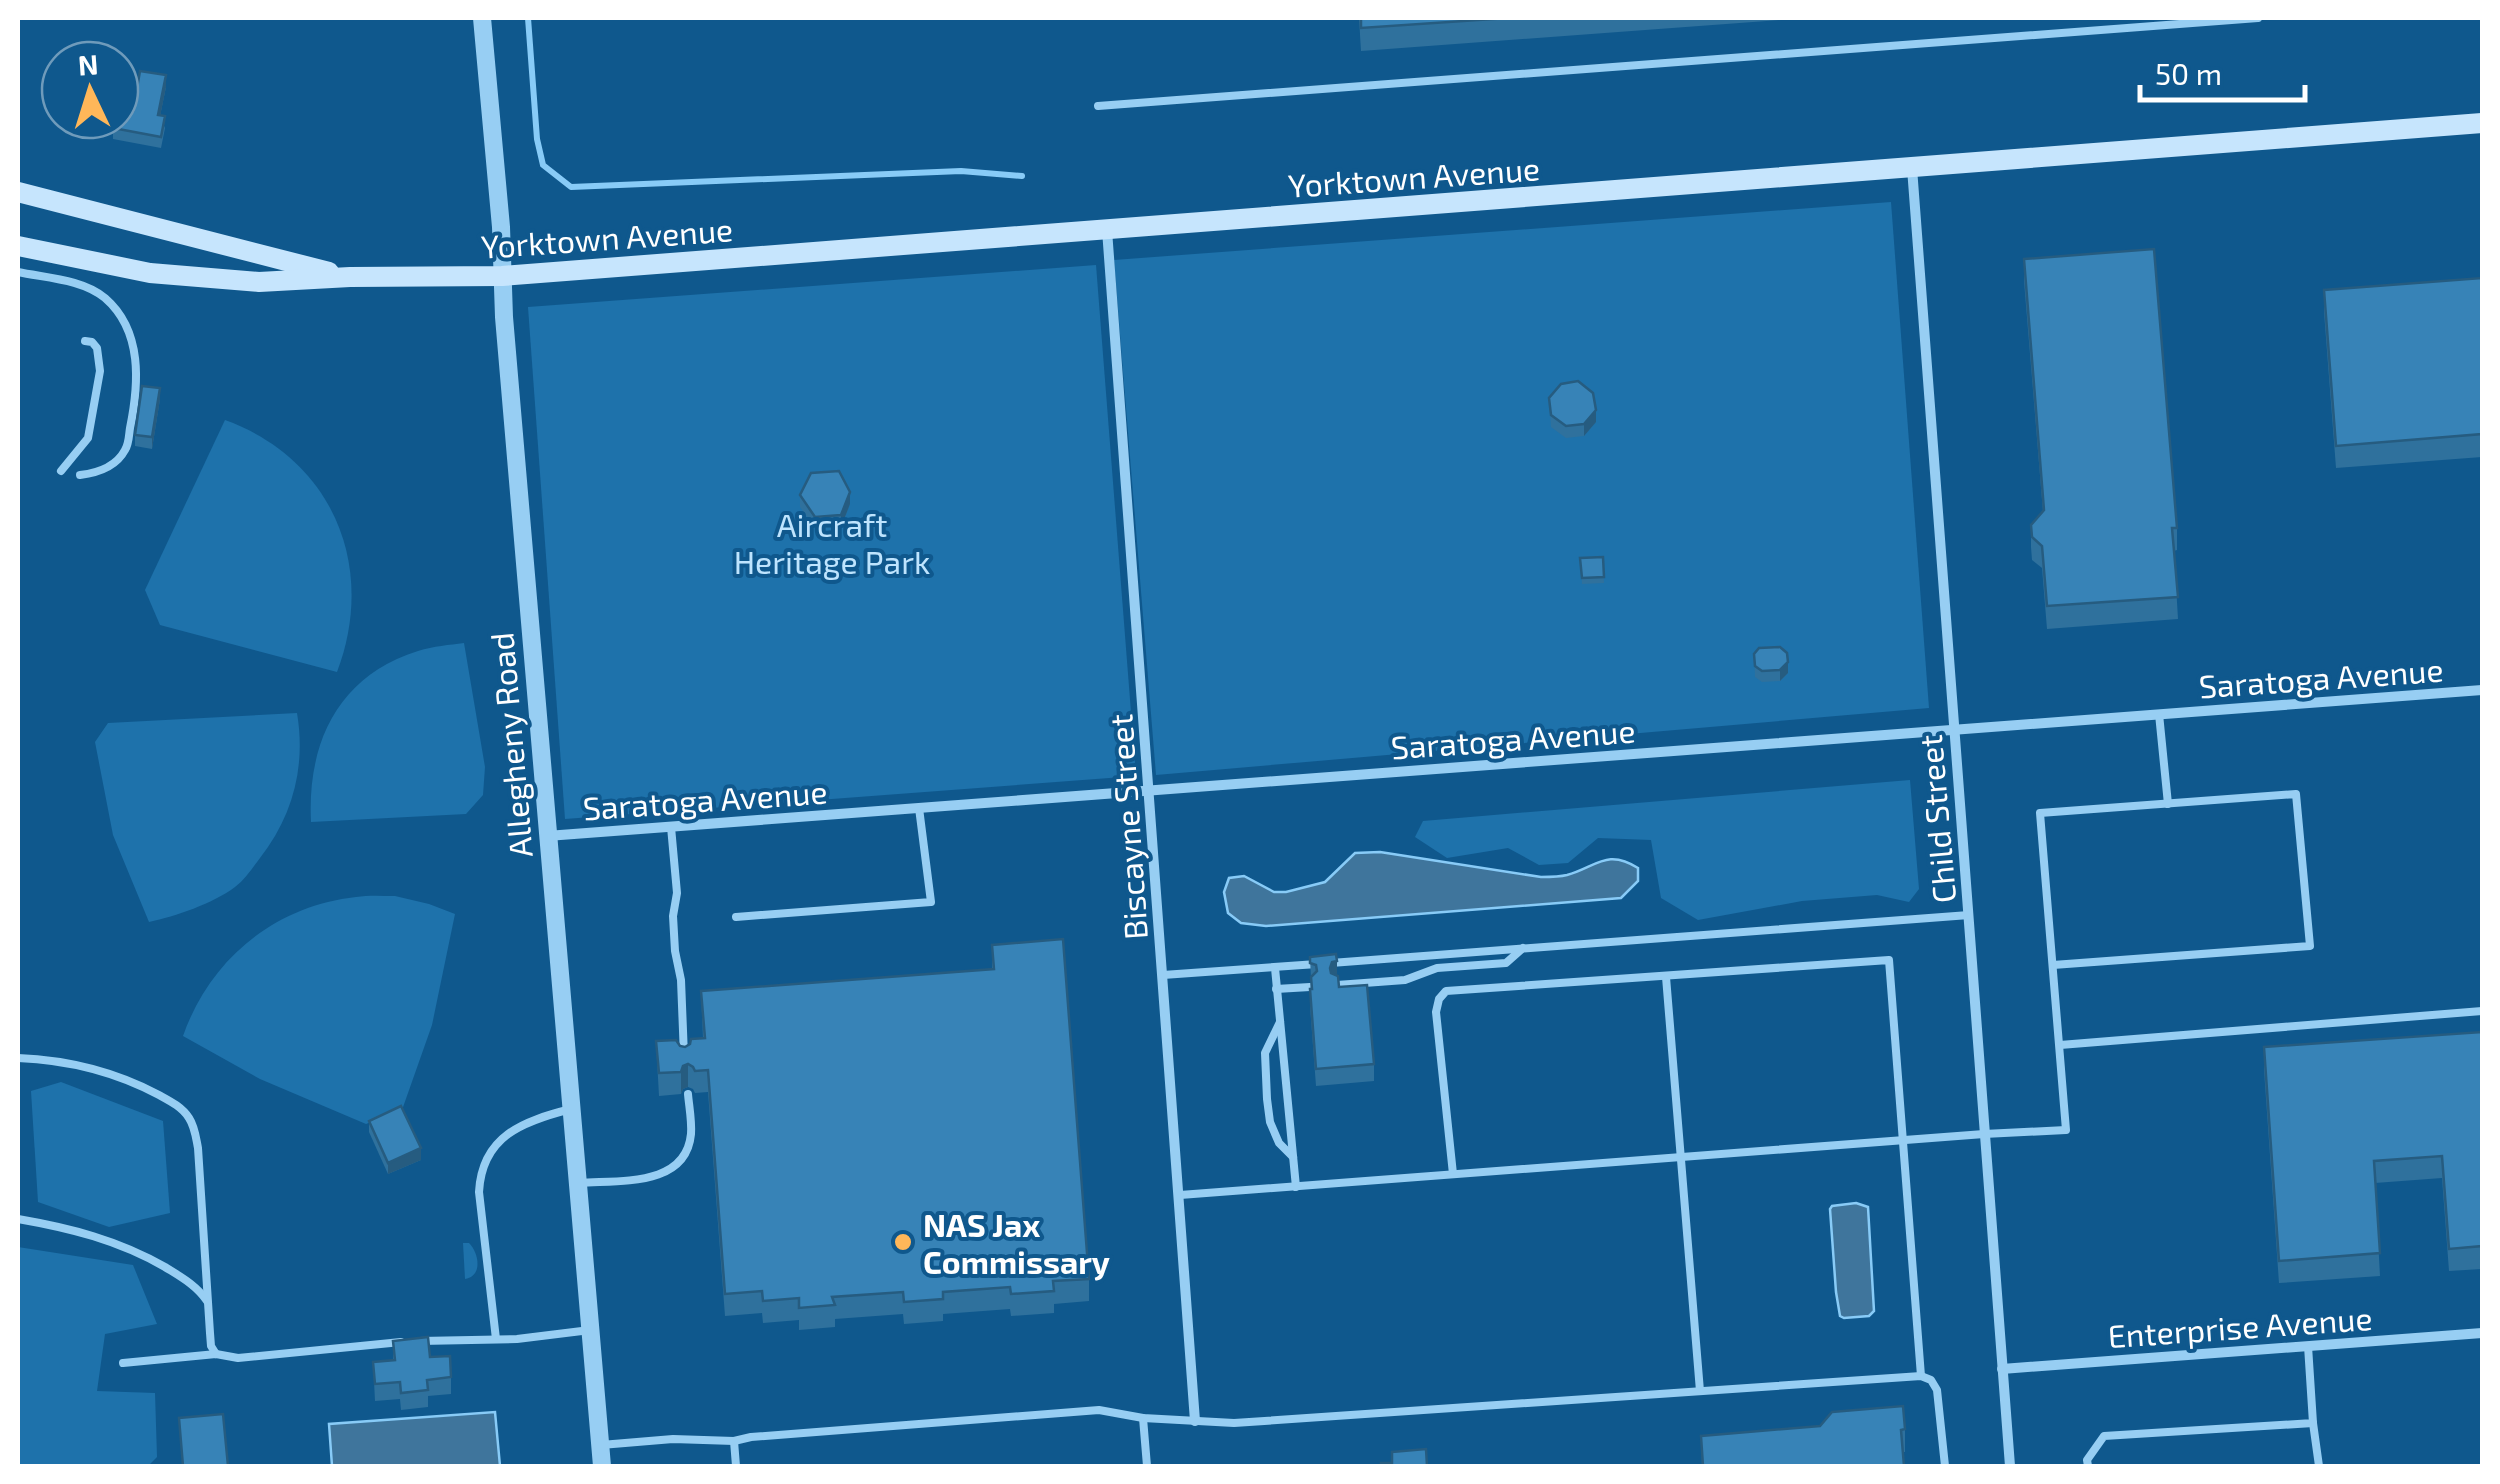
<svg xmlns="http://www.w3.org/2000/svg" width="2500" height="1484" viewBox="0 0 2500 1484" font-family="'Exo 2',sans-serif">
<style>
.green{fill:#1e72ab}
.water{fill:#3f759c;stroke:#88cbf7;stroke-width:2.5}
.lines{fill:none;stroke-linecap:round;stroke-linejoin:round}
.stream{stroke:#88cbf7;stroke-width:6}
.service{stroke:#97cef3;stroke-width:8}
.minor{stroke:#97cef3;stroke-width:10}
.tertiary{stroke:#97cef3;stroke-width:18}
.secondary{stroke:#c6e5fd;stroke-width:20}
.wall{fill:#2f719d}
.shaded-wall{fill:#265c80}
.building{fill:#3783b7;stroke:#265c80;stroke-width:2.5}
.poi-dot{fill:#ffb759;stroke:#0f588d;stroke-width:4}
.labels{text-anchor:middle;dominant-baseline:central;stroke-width:8;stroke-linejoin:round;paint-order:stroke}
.street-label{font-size:32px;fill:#fff;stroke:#0f588d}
.park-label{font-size:32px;fill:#bee4fe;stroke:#0f588d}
.poi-label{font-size:32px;font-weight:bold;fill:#fff;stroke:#0f588d;text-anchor:start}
</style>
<rect width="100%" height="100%" fill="#0f588d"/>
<g class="green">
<path d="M1891,202L1929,708L1156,775L1114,260Z"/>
<path d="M1096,265L1136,776L565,819L528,307Z"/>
<path d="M225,420C333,459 377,567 337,672L160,625L145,590Z"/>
<path d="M464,643L485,767L483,795L466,814L311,822C307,743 338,676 418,651C434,646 449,645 464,643Z"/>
<path d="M297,713C306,766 293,816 260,858C253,867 245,880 235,887C212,904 176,916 149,922L113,835L95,742L108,723Z"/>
<path d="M1910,780L1919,889L1909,902L1877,895L1802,901L1698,920L1661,898L1651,840L1598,838L1568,863L1539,865L1508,848L1447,858L1415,837L1423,821Z"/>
<path d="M395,896L429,904L455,914L432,1025L402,1110L366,1124L260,1079L183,1036C210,959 275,906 356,897C369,895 382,896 395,896Z"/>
<path d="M61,1082L163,1121L170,1213L109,1227L38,1202L31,1091Z"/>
<path d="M463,1243H469C479,1253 483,1276 465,1279Z"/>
<path d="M18,1247L133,1265L157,1324L105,1334L97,1391L155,1393L157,1457L148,1466H18Z"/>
</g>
<g class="water">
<path d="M1380,852L1541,877C1549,877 1559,877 1567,875C1596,867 1607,848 1638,868V881L1621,898L1266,926L1241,923L1228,913L1224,892L1229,878L1244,876L1274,892H1286L1325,882L1355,853Z"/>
<path d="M1856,1203L1868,1207L1874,1311L1869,1316L1844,1318L1840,1316L1836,1292L1830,1209L1832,1206Z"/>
<path d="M495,1412L500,1466H332L329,1424Z"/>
</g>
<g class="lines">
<path class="stream" d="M528,18L537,139L543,165L571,187L961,171L1022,176"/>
<g class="service">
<path d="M1098,106L2258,18"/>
<path d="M18,272C46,278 82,279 105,298C143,331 139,384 130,428C129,434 129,444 125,450C116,467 97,473 80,475"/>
<path d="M61,471L88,438L100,371L97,348L92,342L85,341"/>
<path d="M2159,714L2168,804"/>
<path d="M671,827L677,893L673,916L675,951L681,980L684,1056"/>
<path d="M736,917L931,902L919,808"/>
<path d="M1331,963L1969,915"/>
<path d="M1275,968L1296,1187"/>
<path d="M1163,975L1317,964"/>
<path d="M1666,977L1700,1391"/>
<path d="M1337,985L1405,980L1437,968L1506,963L1523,948"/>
<path d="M1276,989L1310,987"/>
<path d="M1280,1022L1265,1053L1267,1099L1270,1122L1279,1143L1293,1157"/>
<path d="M2060,1045L2482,1011"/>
<path d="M18,1058C68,1060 114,1071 159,1095C170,1101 182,1107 189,1118C195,1127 196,1138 198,1148L210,1333L211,1346L216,1354"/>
<path d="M1453,1174L1436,1012L1439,999L1446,991L1889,960L1921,1376"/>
<path d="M580,1183C620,1180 686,1187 691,1134C692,1121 689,1106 688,1094"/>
<path d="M1180,1195L1984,1134L2066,1130L2040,813L2296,794L2310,946L2053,965"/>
<path d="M18,1219C70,1228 118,1240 165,1267C181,1277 196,1285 207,1301"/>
<path d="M496,1339L479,1192C482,1136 523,1121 571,1109"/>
<path d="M420,1341L517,1339L590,1330"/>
<path d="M123,1363L216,1354L238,1358L401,1342"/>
<path d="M1143,1418L1147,1466"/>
<path d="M2313,1423L2319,1466"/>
<path d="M734,1441L736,1466"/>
<path d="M601,1445L673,1439L734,1441L751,1437L1099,1410L1143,1418L1234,1423L1921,1376L1931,1380L1937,1390L1945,1466"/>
<path d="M2088,1466L2087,1460L2104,1436L2313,1423L2308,1346"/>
</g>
<g class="minor">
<path d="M1912,168L2010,1466"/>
<path d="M1107,230L1195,1421"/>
<path d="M547,836L2482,690"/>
<path d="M2002,1369L2482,1333"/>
</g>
<path class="tertiary" d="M482,18L501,227L504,317L602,1466"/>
<g class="secondary">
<path d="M18,192L329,272"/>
<path d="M18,246L150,273L259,282L350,277L502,276L2482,123"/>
</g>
</g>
<g class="wall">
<path d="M1359,18H1807L1361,51Z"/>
<path d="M166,87L160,116L165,128L161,148L113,139V128L133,111Z"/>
<path d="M2024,259L2177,528V550L2174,551L2178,619L2047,629L2042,568L2032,560L2031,547V525L2043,512L2024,281Z"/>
<path d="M2482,278V457L2336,468L2324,312V290Z"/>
<path d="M1549,398L1596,422L1584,436L1566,438L1551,427Z"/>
<path d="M160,399L152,449L135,446V435Z"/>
<path d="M800,495L850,504L841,527L815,528L800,507Z"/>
<path d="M1603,557L1604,583L1582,584L1580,558Z"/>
<path d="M1754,654L1788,673L1780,681L1762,682L1755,677Z"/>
<path d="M992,945L1089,1279V1301L1054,1304V1313L1011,1316L1010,1309L943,1314V1321L904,1324L903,1314L835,1319V1327L799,1330V1320L763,1323L762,1313L725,1316L708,1092L695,1093L693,1089L688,1087L683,1089L681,1094L659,1096L656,1041L685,1047L703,1038L701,991L992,969Z"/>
<path d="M1310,957L1337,975L1339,987L1374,1064V1081L1316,1086L1310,1006L1311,980Z"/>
<path d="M2482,1032V1269L2449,1271L2442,1178L2375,1183L2380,1276L2279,1283L2264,1070V1047Z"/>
<path d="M369,1121L421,1160L388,1174L369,1132Z"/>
<path d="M393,1341L430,1357L451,1377V1394L428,1396V1407L401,1410L400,1399L375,1401L373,1362L393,1360Z"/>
<path d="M1905,1429V1452H1903L1904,1466H1702L1701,1436Z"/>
</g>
<g class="shaded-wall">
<path d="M166,75V87L158,127V115Z"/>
<path d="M160,388V399L152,449V437Z"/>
<path d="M1596,410V422L1584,436V424Z"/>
<path d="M850,492V504L841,527V515Z"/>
<path d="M1788,662V673L1780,681V670Z"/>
<path d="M1337,961V978L1332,979L1330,968L1332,962Z"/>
<path d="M688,1064V1087L683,1089L681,1094V1072L683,1066Z"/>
<path d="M421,1148V1160L388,1174V1163Z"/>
</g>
<g class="building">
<path d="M1361,18H1508L1361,28Z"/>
<path d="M140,71L166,75L158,115L165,116L161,137L113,128L114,120H120V108L133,111Z"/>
<path d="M2154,249L2177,528H2172L2178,597L2047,606L2042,546L2032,537L2031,525L2044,510L2024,259Z"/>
<path d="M2482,278V434L2336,446L2324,290Z"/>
<path d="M1578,381L1593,393L1596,410L1584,424L1566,426L1551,415L1549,398L1561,384Z"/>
<path d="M142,386L160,388L152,437L135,435Z"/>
<path d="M839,471L850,492L841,515L815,517L800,495L811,473Z"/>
<path d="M1603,557L1604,577L1582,578L1580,558Z"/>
<path d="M1780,647L1787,653L1788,662L1780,670L1762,671L1755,666L1754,654L1759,648Z"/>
<path d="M1063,939L1089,1279L1053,1281L1054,1291L1011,1294L1010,1287L943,1292V1299L904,1302L903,1292L832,1297L835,1305L799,1308V1298L763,1301L762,1291L725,1294L708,1070L695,1071L693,1067L688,1064L683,1066L681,1072L659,1073L656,1041L676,1040L680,1046L685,1047L690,1044L691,1039L705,1038L701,991L994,969L992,945Z"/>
<path d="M1336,954L1337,961L1332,962L1330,968L1331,973L1338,976L1339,987L1367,985L1374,1064L1316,1069L1310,989H1312L1311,977L1317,971L1316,965L1310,963V957Z"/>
<path d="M2482,1032V1246L2449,1249L2442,1156L2374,1161L2380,1253L2279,1261L2264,1047Z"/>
<path d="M401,1106L421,1148L388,1163L369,1121Z"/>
<path d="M428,1337L430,1357L450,1356L451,1377L427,1380L428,1390L401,1393L400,1382L375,1384L373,1362L395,1360L393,1341Z"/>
<path d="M1903,1406L1905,1429L1901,1430L1904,1466H1703L1701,1436L1820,1426L1832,1412Z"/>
<path d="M223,1414L228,1466H183L179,1418Z"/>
<path d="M1426,1449L1427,1466H1381V1463H1392V1452Z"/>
</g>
<circle class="poi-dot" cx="903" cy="1242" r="10"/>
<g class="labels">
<g class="street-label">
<text transform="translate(1414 176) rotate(-4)">Yorktown Avenue</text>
<text transform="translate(607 237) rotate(-4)">Yorktown Avenue</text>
<text transform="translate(2321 677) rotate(-4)">Saratoga Avenue</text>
<text transform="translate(1513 738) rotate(-4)">Saratoga Avenue</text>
<text transform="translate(510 745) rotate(-95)">Allegheny Road</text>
<text transform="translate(705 799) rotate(-4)">Saratoga Avenue</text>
<text transform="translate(1936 819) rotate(-95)">Child Street</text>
<text transform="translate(1127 827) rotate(-94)">Biscayne Street</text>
<text transform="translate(2240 1326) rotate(-4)">Enterprise Avenue</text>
</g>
<g class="park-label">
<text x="832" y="524">Aircraft<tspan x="832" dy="37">Heritage Park</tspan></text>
</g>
<g class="poi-label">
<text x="923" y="1224">NAS Jax<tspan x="923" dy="37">Commissary</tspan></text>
</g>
</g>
<rect width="2500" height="1484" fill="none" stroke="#ffffff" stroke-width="40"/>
<g transform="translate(90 90) rotate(356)"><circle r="48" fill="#0f588d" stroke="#6f9bbb" stroke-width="2.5"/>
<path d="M0-8L18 38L0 25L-18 38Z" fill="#ffb759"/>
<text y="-15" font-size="28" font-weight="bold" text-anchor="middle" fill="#ffffff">N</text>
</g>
<path d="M2140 85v15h165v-15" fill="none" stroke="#ffffff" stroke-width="5"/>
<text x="2155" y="85" font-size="30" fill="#ffffff" stroke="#0f588d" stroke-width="8" paint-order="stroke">50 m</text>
</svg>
